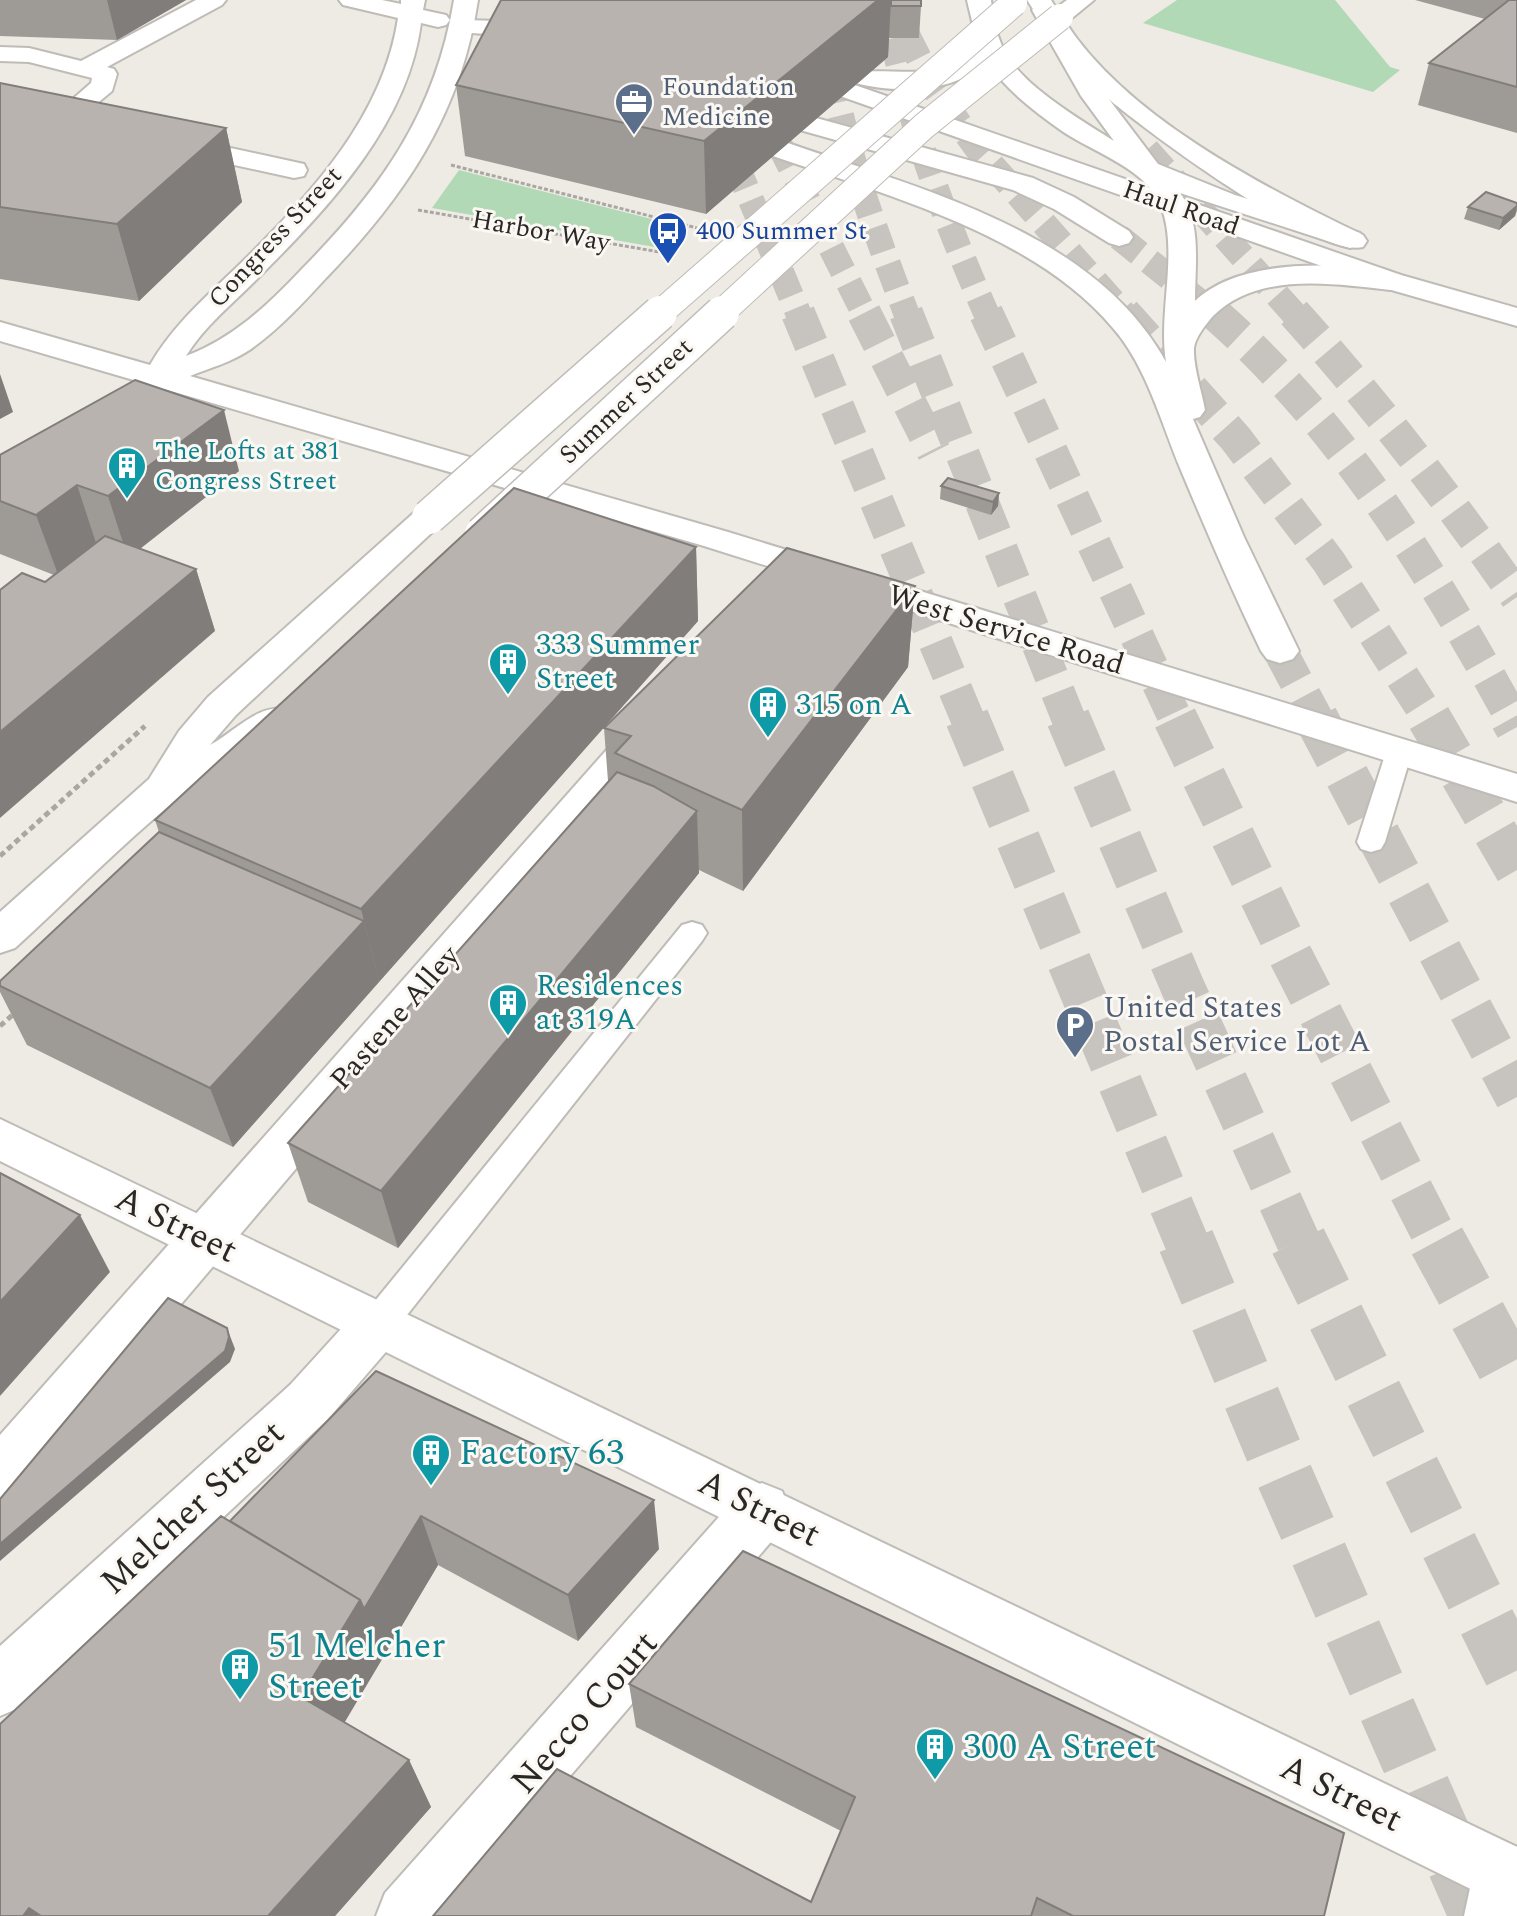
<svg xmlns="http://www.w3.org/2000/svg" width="1517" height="1916" viewBox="0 0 1517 1916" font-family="Spectral,serif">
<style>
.green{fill:#b2d9b6}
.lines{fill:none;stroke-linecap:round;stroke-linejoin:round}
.highway-tunnel-far3{stroke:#c7c3be;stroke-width:26;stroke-dasharray:26 13;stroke-linecap:butt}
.highway-tunnel-far2{stroke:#c7c3be;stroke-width:34;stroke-dasharray:34 17;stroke-linecap:butt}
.highway-tunnel-far1{stroke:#c7c3be;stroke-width:44;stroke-dasharray:44 22;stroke-linecap:butt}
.highway-tunnel{stroke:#c7c3be;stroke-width:57;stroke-dasharray:57 28;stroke-linecap:butt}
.lane-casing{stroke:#bfbbb6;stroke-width:4}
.street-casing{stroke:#bfbbb6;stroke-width:4}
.secondary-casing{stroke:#bfbbb6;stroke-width:4}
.primary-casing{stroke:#bfbbb6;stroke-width:4}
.highway-casing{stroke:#bfbbb6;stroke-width:4}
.path-far1{stroke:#aaa7a3;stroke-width:3;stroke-dasharray:4 2;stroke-linecap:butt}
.path{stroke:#aaa7a3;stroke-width:5;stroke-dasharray:6 4;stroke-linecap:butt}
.lane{fill:#fff;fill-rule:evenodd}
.street{fill:#fff;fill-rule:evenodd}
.secondary{fill:#fff;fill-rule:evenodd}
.primary{fill:#fff;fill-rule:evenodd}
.highway{fill:#fff;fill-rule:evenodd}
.primary-bridge-far1-casing{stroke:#bfbbb6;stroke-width:28;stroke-linecap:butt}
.primary-bridge-casing{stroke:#bfbbb6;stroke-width:37;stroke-linecap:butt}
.primary-bridge-far1{stroke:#fff;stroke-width:26}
.primary-bridge{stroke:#fff;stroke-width:34}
.wall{fill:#9e9a96}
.shaded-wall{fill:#817d7a}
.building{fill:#b8b3ae;stroke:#817d7a;stroke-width:2}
.labels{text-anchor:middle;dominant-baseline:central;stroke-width:6;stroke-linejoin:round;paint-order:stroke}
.far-service-label{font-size:26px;fill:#4e5e75;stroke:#fbf7f2;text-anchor:start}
.far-street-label{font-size:26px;fill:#292826;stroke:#fbf7f2}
.far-transit-label{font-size:26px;fill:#164399;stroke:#fbf7f2;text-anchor:start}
.far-culture-label{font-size:26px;fill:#0d838f;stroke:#fbf7f2;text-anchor:start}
.street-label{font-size:30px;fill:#292826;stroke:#fbf7f2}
.culture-label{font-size:30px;fill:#0d838f;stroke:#fbf7f2;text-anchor:start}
.service-label{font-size:30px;fill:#4e5e75;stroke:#fbf7f2;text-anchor:start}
.near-street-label{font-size:36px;fill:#292826;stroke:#fbf7f2}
.near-culture-label{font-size:36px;fill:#0d838f;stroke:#fbf7f2;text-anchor:start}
</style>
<rect width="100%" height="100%" fill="#eeeae4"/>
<g class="green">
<path d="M1177,0H1335L1390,67L1400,70L1373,92L1143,23Z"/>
<path d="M459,170L683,227L660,248L432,208Z"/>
</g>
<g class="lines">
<g class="highway-tunnel-far3">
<path d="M719,0L734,54L865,315"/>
<path d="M822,0C831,111 867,211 907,315"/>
<path d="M885,0C905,111 941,212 987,315"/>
<path d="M907,35L935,90L976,147L1125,315"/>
<path d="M721,128L799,315"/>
<path d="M1147,150L1295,315"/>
<path d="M1119,237L1216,315"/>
</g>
<g class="highway-tunnel-far2">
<path d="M798,313L968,720"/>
<path d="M864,313L934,452"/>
<path d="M906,313L1069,720"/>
<path d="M986,313L1176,720"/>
<path d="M1124,313L1236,439L1329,562L1430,720"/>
<path d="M1214,313C1342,425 1432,572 1513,720"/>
<path d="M1294,313C1374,402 1448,498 1517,597"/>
<path d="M1280,651L1317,720"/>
</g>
<g class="highway-tunnel-far1">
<path d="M967,718L1187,1243"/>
<path d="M1068,718L1183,988L1299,1243"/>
<path d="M1175,718L1285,945L1438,1243"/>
<path d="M1316,718L1517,1097"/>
<path d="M1429,718L1517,870"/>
<path d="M1512,718L1517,727"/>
</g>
<g class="highway-tunnel">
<path d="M1186,1241L1280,1466L1478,1916"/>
<path d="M1298,1241L1517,1683"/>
<path d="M1437,1241L1517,1388"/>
</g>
<g class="lane-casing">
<g id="lane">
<path d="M1399,743L1409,746L1412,752L1385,842L1381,849L1371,852L1361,849L1357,842L1386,752L1389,746Z"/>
<path d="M692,922L702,925L707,933L702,941L392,1334L379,1339L366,1334L361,1323L366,1312L682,925Z"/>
</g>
</g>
<g class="street-casing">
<g id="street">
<path d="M196,0H226L222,5L107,67L114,69L117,74L112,91L94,106L102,120L304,164L307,170L304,176L294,178L83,132L67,104L91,83L92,78L29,62L0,61V47L29,48L81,61Z"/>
<path d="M648,715L662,719L668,728L662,737L20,1494L0,1502V1435L634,719Z"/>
<path d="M379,1300L397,1307L405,1323L397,1339L328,1419L21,1707L0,1716V1646L290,1385L361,1307Z"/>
<path d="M762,1483L782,1491L790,1510L782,1529L450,1916H376L385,1893L742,1491Z"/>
<path d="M1505,1842L1517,1847V1916H1464L1473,1874L1482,1851Z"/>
</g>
</g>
<g class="secondary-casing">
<g id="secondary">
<path d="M339,0H382L401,4V0H425L423,10L446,15L450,20L446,25L438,27L421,23C408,124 329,207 260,276C235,302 205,325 186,356C233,338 267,306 301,270C381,189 435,114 454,0H478C461,114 405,196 326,278C303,303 279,329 251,349C232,362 210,368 190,376L728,532L1517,774V802L704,546L164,389L151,392L140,390L137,381L0,341V322L150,365C173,325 206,297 239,265C309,196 383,118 398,18L343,5Z"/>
<path d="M0,1119L1517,1847V1912L0,1161Z"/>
</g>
</g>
<g class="primary-casing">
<g id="primary">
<path d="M1027,0H1051L1056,8L1067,0H1094L1066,23C1127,117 1263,187 1363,235L1367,241L1363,247C1316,259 1128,119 1090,83C1064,58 1046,29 1027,0Z"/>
<path d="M849,83L1401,275L1517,308V326L1381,287L840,96L836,91L840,86Z"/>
<path d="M429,507L441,510L446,517L441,524L236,715L210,745C236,731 260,701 291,710L296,719C273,756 208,775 174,802C119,846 68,900 15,948L0,953V912L149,779L179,731L208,697L417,510Z"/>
</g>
</g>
<g class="highway-casing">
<g id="highway">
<path d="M967,0H991C993,18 997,38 1006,54C1026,88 1081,120 1114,141L1081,96L1032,10L1036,5H1052L1105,94L1158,164L1235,195L1360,233L1364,239L1360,245L1350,248L1340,245L1180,193C1202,222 1195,265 1195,301C1240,257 1345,261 1401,275L1406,281L1401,287L1391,290C1332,284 1259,271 1213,316C1206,324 1195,338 1194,348C1193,367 1202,392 1205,410L1200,417L1193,419L1244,537L1299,651L1293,659L1280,663L1267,659L1261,651C1232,591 1206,530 1180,468C1161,422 1146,365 1112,327C1033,233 882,194 770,155L766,149L770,143H788C920,189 1094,231 1166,362C1158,314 1178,254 1162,209C1149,169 1094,153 1062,131C1035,112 1005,89 986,61C958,94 893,93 855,83L851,78L855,73C887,65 965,89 973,37C975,27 969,11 967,0Z"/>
<path d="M464,20L501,21L554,34L557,39L554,44L545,46L501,35L456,32L452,27L456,22Z"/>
<path d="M809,116L1033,178L1074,197L1129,231L1133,237L1129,243L1119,246L1109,243L1054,209L1013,190L800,130L796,124L800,118Z"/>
</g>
</g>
<g class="path-far1">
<path d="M451,165L697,228"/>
<path d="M418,210L665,253"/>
</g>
<g class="path">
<path d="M0,856L145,726"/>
<path d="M0,1026L17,1011"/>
</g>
<use href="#lane" class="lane"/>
<use href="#street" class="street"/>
<use href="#secondary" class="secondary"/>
<use href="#primary" class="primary"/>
<use href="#highway" class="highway"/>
<g class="primary-bridge-far1-casing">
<g id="primary-bridge-far1">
<path d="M658,315L1014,3"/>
<path d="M719,315L924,126L1060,17"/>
</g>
</g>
<g class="primary-bridge-casing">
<g id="primary-bridge">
<path d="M429,517L660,313"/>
<path d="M482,534L722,313"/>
</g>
</g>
<use href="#primary-bridge-far1" class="primary-bridge-far1"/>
<use href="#primary-bridge" class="primary-bridge"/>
</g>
<g class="wall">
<path d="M0,0H186L117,40L0,36Z"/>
<path d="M501,0L921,6L919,38H889L888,57L706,214L465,156L456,85Z"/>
<path d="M1415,0H1517V133L1418,105L1429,63L1485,19Z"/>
<path d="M0,83L226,128L242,202L139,301L0,279Z"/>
<path d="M1517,203V211L1515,216L1499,230L1464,219L1468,207Z"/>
<path d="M0,455L239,471L140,549L196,569L215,631L2,588L45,582L54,575L0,554Z"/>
<path d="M941,486L999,493L998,506L991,515L940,499Z"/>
<path d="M696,547L698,621L233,1147L27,1045L0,992V981L159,832L155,820Z"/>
<path d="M915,586L908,667L743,891L699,870V873L398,1248L308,1202L288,1143L608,781L604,728Z"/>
<path d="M376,1371L659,1549L578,1641L438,1565L344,1722L409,1760L431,1807L335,1916H0L230,1521Z"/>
<path d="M629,1684L1324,1916H433L811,1902L841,1831L636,1727Z"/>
</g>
<g class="shaded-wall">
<path d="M107,0H186L117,40Z"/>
<path d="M878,0H891L888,57L706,214L704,141Z"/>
<path d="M226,128L242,202L139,301L117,224Z"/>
<path d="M1517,206L1515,216L1499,230L1503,218Z"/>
<path d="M0,374L13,412L0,419Z"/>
<path d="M224,410L239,471L128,558L108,496Z"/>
<path d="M77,485L97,546L59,577L36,515Z"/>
<path d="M999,493L998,506L991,515L993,502Z"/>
<path d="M696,547L698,621L379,982L361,909Z"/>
<path d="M196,569L215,631L0,818V732Z"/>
<path d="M915,586L908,667L743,891L742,810Z"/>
<path d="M697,811L699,873L398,1248L381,1191Z"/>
<path d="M364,921L379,982L233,1147L210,1088Z"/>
<path d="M80,1215L110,1272L0,1396V1302Z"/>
<path d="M227,1328L235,1349L230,1362L0,1561V1544Z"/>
<path d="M654,1500L659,1549L578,1641L568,1595Z"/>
<path d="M421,1516L438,1565L330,1747L301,1697L360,1600Z"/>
<path d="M409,1760L431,1807L335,1916H268Z"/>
<path d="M29,1908L39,1916H23Z"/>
</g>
<g class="building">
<path d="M501,0H878L704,141L456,85Z"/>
<rect x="891" y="0" width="30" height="6"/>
<path d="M1509,0H1517V87L1429,63Z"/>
<path d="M0,83L226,128L117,224L0,207Z"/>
<path d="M1486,192L1517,203V206L1503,218L1468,207Z"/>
<path d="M135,380L224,410L108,496L77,485L36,515L0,501V455Z"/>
<path d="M948,478L999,493L993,502L941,486Z"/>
<path d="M514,488L696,547L361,909L155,820Z"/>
<path d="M105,536L196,569L0,732V590L22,573L45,582Z"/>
<path d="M787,548L915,586L742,810L615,753L631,736L604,728Z"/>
<path d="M617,772L653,786L697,811L381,1191L288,1143Z"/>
<path d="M159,832L364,921L210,1088L0,986V981Z"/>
<path d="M0,1173L80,1215L0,1302Z"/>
<path d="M168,1298L227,1328L229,1337L225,1351L0,1544V1499Z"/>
<path d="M376,1371L654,1500L568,1595L421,1516L364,1609L360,1600L230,1521Z"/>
<path d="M221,1516L360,1600L301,1697L409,1760L268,1916H41L29,1908L23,1916H0V1724Z"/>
<path d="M743,1551L1344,1833L1324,1916H1073L1037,1898L1031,1916H433L557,1769L811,1902L855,1797L629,1684Z"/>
</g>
<defs>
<g id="office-pin" transform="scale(2)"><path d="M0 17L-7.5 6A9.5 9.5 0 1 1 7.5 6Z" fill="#5c6f8a" stroke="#fbf7f2"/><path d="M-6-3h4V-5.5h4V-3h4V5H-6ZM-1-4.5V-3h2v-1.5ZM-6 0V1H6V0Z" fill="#fff"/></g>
<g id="bus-pin" transform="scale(2)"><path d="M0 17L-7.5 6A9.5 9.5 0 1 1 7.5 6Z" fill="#1a4fb4" stroke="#fbf7f2"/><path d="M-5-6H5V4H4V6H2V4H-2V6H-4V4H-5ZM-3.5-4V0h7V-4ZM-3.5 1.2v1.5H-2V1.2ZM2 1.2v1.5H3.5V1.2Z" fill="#fff"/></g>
<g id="building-pin" transform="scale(2)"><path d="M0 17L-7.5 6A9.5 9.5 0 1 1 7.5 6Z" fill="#0f9aa8" stroke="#fbf7f2"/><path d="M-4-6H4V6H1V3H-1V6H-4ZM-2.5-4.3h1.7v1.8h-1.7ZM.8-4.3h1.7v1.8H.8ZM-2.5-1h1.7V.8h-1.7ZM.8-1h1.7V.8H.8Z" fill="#fff"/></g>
<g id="parking-pin" transform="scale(2)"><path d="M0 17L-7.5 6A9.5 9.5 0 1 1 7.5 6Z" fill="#5c6f8a" stroke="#fbf7f2"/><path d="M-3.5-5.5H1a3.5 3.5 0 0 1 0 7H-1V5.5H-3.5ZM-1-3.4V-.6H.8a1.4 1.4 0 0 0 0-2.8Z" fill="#fff"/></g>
</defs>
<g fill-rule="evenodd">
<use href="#office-pin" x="634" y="102"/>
<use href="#bus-pin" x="668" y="231"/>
<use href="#building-pin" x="127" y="466"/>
<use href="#building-pin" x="508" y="662"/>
<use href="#building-pin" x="768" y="705"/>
<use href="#building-pin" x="508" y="1003"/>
<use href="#parking-pin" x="1075" y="1025"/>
<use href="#building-pin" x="431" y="1453"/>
<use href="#building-pin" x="240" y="1667"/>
<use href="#building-pin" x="935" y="1747"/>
</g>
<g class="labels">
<g class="far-service-label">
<text x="662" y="87">Foundation<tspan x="662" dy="30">Medicine</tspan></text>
</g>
<g class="far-street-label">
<text transform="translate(1181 208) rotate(19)">Haul Road</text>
<text transform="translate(541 231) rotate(10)">Harbor Way</text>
<text transform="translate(275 237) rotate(-47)">Congress Street</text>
<text transform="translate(626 401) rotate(-43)">Summer Street</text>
</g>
<g class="far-transit-label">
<text x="696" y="231">400 Summer St</text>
</g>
<g class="far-culture-label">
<text x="155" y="451">The Lofts at 381<tspan x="155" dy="30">Congress Street</tspan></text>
</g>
<g class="street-label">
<text transform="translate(1006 630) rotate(17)">West Service Road</text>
<text transform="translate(395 1018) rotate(-49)">Pastene Alley</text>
</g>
<g class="culture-label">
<text x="536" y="645">333 Summer<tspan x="536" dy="34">Street</tspan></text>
<text x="796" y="705">315 on A</text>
<text x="536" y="986">Residences<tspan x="536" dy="34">at 319A</tspan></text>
</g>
<g class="service-label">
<text x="1103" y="1008">United States<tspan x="1103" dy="34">Postal Service Lot A</tspan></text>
</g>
<g class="near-street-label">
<text transform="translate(176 1225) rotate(26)">A Street</text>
<text transform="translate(193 1508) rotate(-43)">Melcher Street</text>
<text transform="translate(759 1509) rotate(26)">A Street</text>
<text transform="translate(585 1713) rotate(-49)">Necco Court</text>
<text transform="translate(1341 1794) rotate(26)">A Street</text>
</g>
<g class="near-culture-label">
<text x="459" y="1453">Factory 63</text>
<text x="268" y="1646">51 Melcher<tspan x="268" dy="41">Street</tspan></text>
<text x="963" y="1747">300 A Street</text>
</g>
</g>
</svg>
